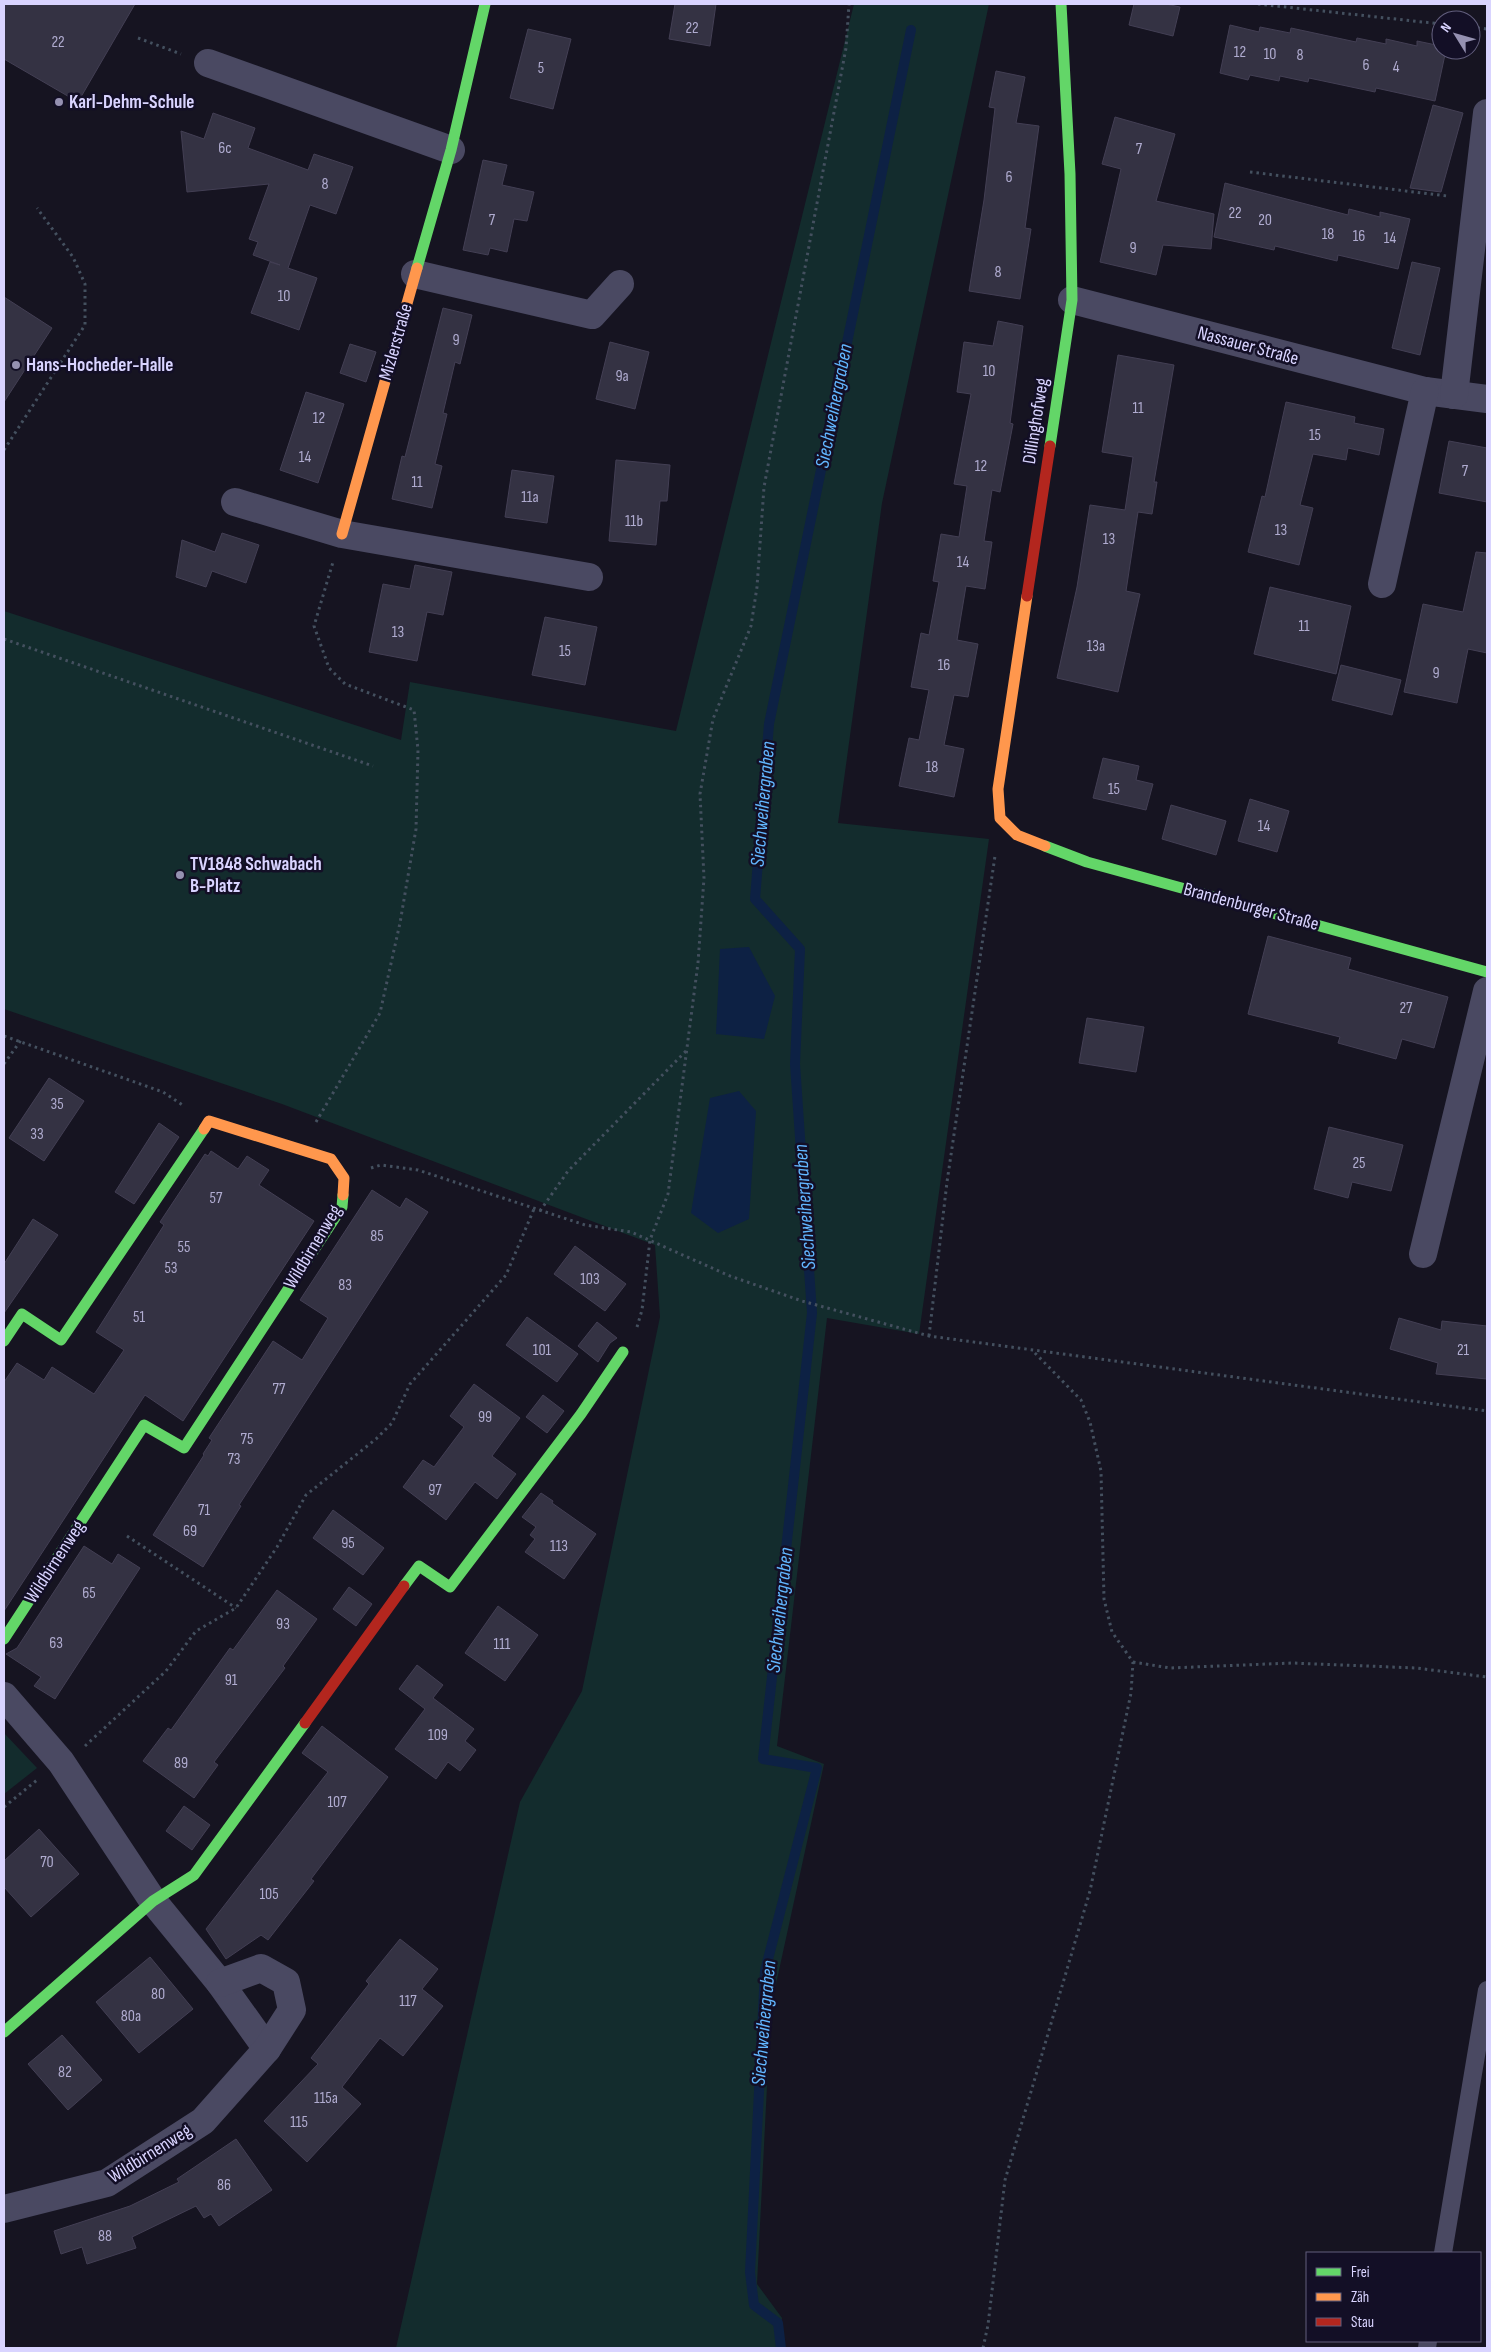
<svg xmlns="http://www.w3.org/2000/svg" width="1491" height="2352" viewBox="0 0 1491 2352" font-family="'Sofia Sans Condensed',sans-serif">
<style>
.green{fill:#132c2d}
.water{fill:#0d2144}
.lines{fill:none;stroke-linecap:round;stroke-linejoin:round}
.stream{stroke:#0d2144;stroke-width:10}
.building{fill:#343243;stroke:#433f54}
.path{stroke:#44505f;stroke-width:3;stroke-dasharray:2.5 4;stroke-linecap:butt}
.lane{stroke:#4a4962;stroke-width:18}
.street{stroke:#4a4962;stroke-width:28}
.fast{stroke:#63d668;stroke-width:11}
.slow{stroke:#ff974d;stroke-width:11}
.jam{stroke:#b3261e;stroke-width:11}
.poi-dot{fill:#9591b1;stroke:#130f26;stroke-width:2}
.labels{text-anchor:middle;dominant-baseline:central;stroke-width:5;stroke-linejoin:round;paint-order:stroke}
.number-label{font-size:16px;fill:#b0acd0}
.poi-label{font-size:19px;font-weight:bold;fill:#d9d4ff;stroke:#130f26;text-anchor:start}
.street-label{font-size:19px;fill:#d9d4ff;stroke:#130f26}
.water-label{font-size:20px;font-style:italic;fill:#62b6ff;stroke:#130f26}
</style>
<rect width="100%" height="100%" fill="#161421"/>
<g class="green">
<path d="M854,4H989L882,503L838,823L989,839L919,1334L827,1318L777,1746L824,1764L771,2007L757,2284L782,2318L779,2348H396L520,1802L582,1691L660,1317L655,1245L282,1104L4,1009V611L401,740L410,682L676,731Z"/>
<path d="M4,1733L37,1768L4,1794Z"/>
</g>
<g class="water">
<path d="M749,947L775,996L764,1039L716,1034L720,949Z"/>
<path d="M739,1091L756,1111L749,1219L718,1233L691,1213L710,1098Z"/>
</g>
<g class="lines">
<path class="stream" d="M781,2348L778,2323L754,2305L750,2272L765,1971L817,1768L763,1759L812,1313L795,1064L800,949L755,899L769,724L911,30"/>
</g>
<g class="building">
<path d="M4,4H135L78,102L4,59Z"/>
<path d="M675,4H716L710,46L669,39Z"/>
<path d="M1134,4H1166L1180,7L1173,36L1129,25Z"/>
<path d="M1230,25L1259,32L1260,27L1290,33L1291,28L1356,42L1357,38L1386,44V39L1417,46V41L1441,46V50H1446L1435,101L1376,88L1375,92L1309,78L1308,82L1280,76L1279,81L1250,75L1248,80L1220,73Z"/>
<path d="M528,29L571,39L553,109L510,98Z"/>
<path d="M996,71L1025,77L1016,123L1039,126L1025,228L1031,229L1020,299L969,291L984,200L995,108L989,107Z"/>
<path d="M1433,105L1463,113L1441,192L1410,188Z"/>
<path d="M213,113L255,128L248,148L308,170L314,154L353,167L336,214L310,205L288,268L317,278L299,330L251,313L270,262L280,265L253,255L258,242L249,239L269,184L187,192L181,131L204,139Z"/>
<path d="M1115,117L1175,134L1156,201L1214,214L1211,249L1163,245L1156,275L1100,262L1121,169L1102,164Z"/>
<path d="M483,160L507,165L502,185L534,192L527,221L514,219L507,252L490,248L488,255L463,250Z"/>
<path d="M1225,183L1348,215L1349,209L1380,217V212L1410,219L1398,269L1338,255L1337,261L1275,246L1274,250L1214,237Z"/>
<path d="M1412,262L1440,268L1420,355L1392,348Z"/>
<path d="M4,297L52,328L4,402Z"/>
<path d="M443,308L472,315L460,364L455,362L443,413L447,414L435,464L442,466L432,508L392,499L402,456L405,457Z"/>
<path d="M998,321L1023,326L1010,423L1013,424L1000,492L992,490L984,541L992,542L985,589L966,586L957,640L978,644L968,697L954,695L944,745L964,749L954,797L899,786L909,738L919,740L929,690L911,687L921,633L929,635L939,582L933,581L941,534L959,537L967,486L954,484L971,394L957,392L964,342L993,346Z"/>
<path d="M610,342L649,352L635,409L596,399Z"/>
<path d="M350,344L376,352L366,382L340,373Z"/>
<path d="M1118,355L1174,365L1154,482H1157L1152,514L1138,512L1126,591L1140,594L1118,692L1057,678L1077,587L1090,505L1125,510L1133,457L1102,452Z"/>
<path d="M306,392L344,404L318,483L280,470Z"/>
<path d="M1286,402L1355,417L1354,423L1384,429L1379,455L1348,448L1346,460L1313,454L1300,505L1313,508L1299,565L1248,552L1262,496L1265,497Z"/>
<path d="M1449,441L1487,448V502L1439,493Z"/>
<path d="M616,460L670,465L667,501H660L656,545L609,541Z"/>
<path d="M512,470L554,476L547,523L505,517Z"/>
<path d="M222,533L259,545L246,583L212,571L206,587L176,577L182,540L215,552Z"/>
<path d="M1476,552L1487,553V653L1468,649L1457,703L1404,692L1423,604L1463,612Z"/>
<path d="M415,565L452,572L443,615L427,612L417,661L369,652L383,584L410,589Z"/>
<path d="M1270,587L1351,606L1336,674L1254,654Z"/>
<path d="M545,617L597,627L585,685L532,675Z"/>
<path d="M1341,665L1401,680L1392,715L1332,700Z"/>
<path d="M1103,758L1139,766L1136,780L1153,784L1146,810L1093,798Z"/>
<path d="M1250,799L1289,811L1277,852L1238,841Z"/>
<path d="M1171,805L1226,821L1216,855L1162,839Z"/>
<path d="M1268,936L1351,958L1348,969L1448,997L1434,1048L1402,1039L1396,1059L1338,1043L1340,1037L1248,1014Z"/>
<path d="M1087,1018L1144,1027L1136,1072L1079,1063Z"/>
<path d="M49,1078L84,1101L44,1161L9,1138Z"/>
<path d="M159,1123L179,1137L134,1204L115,1192Z"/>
<path d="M1329,1127L1403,1145L1391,1191L1352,1182L1348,1198L1314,1189Z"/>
<path d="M211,1151L238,1169L247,1156L269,1170L259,1185L314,1221L183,1421L145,1395L4,1611V1382L17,1363L44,1380L52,1367L94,1394L124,1350L96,1332L164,1225L160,1222L205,1154L208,1156Z"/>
<path d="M372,1190L400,1208L406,1198L428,1212L239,1505L241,1506L203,1567L153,1535L204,1455L203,1454L212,1440L209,1438L273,1341L302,1360L328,1318L300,1300Z"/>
<path d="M33,1219L58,1235L4,1313V1264Z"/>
<path d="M575,1246L626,1284L605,1311L554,1274Z"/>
<path d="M527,1317L578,1354L557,1382L506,1345Z"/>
<path d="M1399,1318L1441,1330L1442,1321L1487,1326V1379L1436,1374L1438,1363L1390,1349Z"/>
<path d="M597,1322L617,1338L610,1343L598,1362L578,1346Z"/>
<path d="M474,1384L520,1418L492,1456L516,1474L497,1499L475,1482L446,1520L403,1487L423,1460L434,1467L464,1427L450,1416Z"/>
<path d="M543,1395L564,1411L547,1433L526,1417Z"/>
<path d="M541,1493L553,1501L552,1503L596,1534L564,1579L525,1552L535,1539L530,1535L536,1527L522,1517Z"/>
<path d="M333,1510L384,1548L363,1575L313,1538Z"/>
<path d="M84,1546L112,1564L118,1554L140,1568L55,1699L34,1686L41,1677L6,1654L17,1648Z"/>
<path d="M349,1587L372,1604L356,1626L333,1609Z"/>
<path d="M277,1590L317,1619L283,1666L285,1668L214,1762L218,1765L194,1798L143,1761L168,1728L171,1730L230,1648L233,1650Z"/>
<path d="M498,1606L538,1635L505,1681L465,1653Z"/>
<path d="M417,1665L443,1685L433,1698L474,1729L465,1741L476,1750L460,1771L448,1762L436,1779L395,1749L425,1709L399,1689Z"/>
<path d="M322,1726L388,1777L311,1879L314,1881L268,1940L261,1935L226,1959L206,1929L328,1772L302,1753Z"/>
<path d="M184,1806L210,1825L192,1850L166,1831Z"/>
<path d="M39,1829L79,1874L31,1917L4,1887V1861Z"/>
<path d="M400,1939L438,1969L422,1989L443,2006L403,2056L380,2038L342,2087L361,2104L307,2162L264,2121L318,2064L311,2058L369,1984L366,1981Z"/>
<path d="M150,1957L193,2009L139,2053L96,2002Z"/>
<path d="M62,2035L102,2080L68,2110L28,2064Z"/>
<path d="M236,2139L272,2190L219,2226L211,2214L204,2218L196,2206L132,2237L136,2248L87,2264L82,2247L61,2254L54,2231L130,2206L179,2182L177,2179Z"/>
</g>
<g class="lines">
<g class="path">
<path d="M1258,4L1441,24"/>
<path d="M1471,27L1487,29"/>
<path d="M138,38L181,54"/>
<path d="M1250,172L1447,196"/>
<path d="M4,450L85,325V284L73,257L37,208"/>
<path d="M4,639L373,766"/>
<path d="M4,1036L163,1092L184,1106"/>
<path d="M4,1064L21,1040"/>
<path d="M316,1122L380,1013L400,923L416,829L418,750L414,710L345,684L329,668L314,626L333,562"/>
<path d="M371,1168L381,1165L418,1170L585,1225L631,1232L730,1276L802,1301L929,1336L1487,1411"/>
<path d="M540,1211L568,1171L686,1051"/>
<path d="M637,1327L642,1310L650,1240L668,1194L698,963L704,878L700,794L713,719L751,626L757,587L764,487L846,48L849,4"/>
<path d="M929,1336L947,1182L995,856"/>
<path d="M127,1536L236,1608"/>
<path d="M1133,1662L1170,1668L1292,1663L1416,1668L1487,1677"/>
<path d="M85,1746L166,1671L196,1631L236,1608L277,1547L306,1495L376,1439L392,1423L410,1384L506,1275L534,1209"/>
<path d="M4,1807L37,1780"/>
<path d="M983,2348L988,2325L1005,2180L1090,1891L1131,1693L1133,1662L1112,1632L1104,1599L1101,1471L1090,1422L1081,1400L1032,1350"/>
</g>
<g class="lane">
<path d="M1443,2253L1487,1990"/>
<path d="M1427,2348L1428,2341"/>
</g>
<g class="street">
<path d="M208,63L451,150"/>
<path d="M415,274L592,315L620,284"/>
<path d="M1072,300L1425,391L1487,399"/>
<path d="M1454,395L1487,113"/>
<path d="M235,502L342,534L589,577"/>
<path d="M1382,584L1425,391"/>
<path d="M1423,1254L1487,991"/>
<path d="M4,1696L61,1762L153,1901L220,1983L267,2049"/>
<path d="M4,2209L107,2183L203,2121L267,2049L292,2010L286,1982L261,1968L220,1983"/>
</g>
<g class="fast">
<path d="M417,268L451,150L485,4"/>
<path d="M1050,446L1072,300L1070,174L1061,4"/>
<path d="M1045,846L1087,862L1487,972"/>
<path d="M4,1341L22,1314L61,1340L204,1129"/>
<path d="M404,1586L419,1566L450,1587L581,1414L623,1352"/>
<path d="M4,1639L144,1425L184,1448L342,1207L343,1195"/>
<path d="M4,2032L153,1901L194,1875L305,1723"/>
</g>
<g class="slow">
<path d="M342,534L417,268"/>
<path d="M1027,596L998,789L1000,818L1017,835L1045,846"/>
<path d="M204,1129L209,1121L331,1159L344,1178L343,1195"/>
</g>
<g class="jam">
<path d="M1027,596L1050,446"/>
<path d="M305,1723L404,1586"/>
</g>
</g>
<g class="poi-dot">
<circle cx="59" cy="102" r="5"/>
<circle cx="16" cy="365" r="5"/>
<circle cx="180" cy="875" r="5"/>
</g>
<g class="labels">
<g class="number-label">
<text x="692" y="28">22</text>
<text x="58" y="42">22</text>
<text x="1240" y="52">12</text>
<text x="1270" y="54">10</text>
<text x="1300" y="55">8</text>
<text x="1366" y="65">6</text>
<text x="1396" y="67">4</text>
<text x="541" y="68">5</text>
<text x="225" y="148">6c</text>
<text x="1139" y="149">7</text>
<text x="1009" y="177">6</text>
<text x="325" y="184">8</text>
<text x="1235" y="213">22</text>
<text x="492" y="220">7</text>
<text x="1265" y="220">20</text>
<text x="1328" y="234">18</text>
<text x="1359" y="236">16</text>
<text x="1390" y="238">14</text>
<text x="1133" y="248">9</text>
<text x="998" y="272">8</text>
<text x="284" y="296">10</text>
<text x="456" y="340">9</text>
<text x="989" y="371">10</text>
<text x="622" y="376">9a</text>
<text x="1138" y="408">11</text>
<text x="319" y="418">12</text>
<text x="1315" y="435">15</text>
<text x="305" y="457">14</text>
<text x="981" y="466">12</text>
<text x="1465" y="471">7</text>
<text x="417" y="482">11</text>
<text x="530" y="497">11a</text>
<text x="634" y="521">11b</text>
<text x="1281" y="530">13</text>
<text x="1109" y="539">13</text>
<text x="963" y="562">14</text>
<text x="1304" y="626">11</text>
<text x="398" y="632">13</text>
<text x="1096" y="646">13a</text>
<text x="565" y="651">15</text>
<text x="944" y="665">16</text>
<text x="1436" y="673">9</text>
<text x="932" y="767">18</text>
<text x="1114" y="789">15</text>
<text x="1264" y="826">14</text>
<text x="1406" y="1008">27</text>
<text x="57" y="1104">35</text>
<text x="37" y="1134">33</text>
<text x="1359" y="1163">25</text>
<text x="216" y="1198">57</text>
<text x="377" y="1236">85</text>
<text x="184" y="1247">55</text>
<text x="171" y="1268">53</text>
<text x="590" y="1279">103</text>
<text x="345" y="1285">83</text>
<text x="139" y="1317">51</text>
<text x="542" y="1350">101</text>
<text x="1463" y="1350">21</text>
<text x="279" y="1389">77</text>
<text x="485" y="1417">99</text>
<text x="247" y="1439">75</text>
<text x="234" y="1459">73</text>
<text x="435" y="1490">97</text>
<text x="204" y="1510">71</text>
<text x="190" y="1531">69</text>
<text x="348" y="1543">95</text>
<text x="559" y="1546">113</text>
<text x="89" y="1593">65</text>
<text x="283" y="1624">93</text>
<text x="56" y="1643">63</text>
<text x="502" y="1644">111</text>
<text x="231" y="1680">91</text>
<text x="438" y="1735">109</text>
<text x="181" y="1763">89</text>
<text x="337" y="1802">107</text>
<text x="47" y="1862">70</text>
<text x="269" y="1894">105</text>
<text x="158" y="1994">80</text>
<text x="408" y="2001">117</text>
<text x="131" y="2016">80a</text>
<text x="65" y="2072">82</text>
<text x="326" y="2098">115a</text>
<text x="299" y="2122">115</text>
<text x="224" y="2185">86</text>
<text x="105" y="2236">88</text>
</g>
<g class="poi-label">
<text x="69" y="102">Karl-Dehm-Schule</text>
<text x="26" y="365">Hans-Hocheder-Halle</text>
<text x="190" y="864">TV1848 Schwabach<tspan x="190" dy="22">B-Platz</tspan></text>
</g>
<g class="street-label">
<text transform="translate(396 342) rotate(-74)">Mizlerstraße</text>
<text transform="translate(1248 346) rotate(15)">Nassauer Straße</text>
<text transform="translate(1036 421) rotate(-81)">Dillinghofweg</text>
<text transform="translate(1251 907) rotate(15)">Brandenburger Straße</text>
<text transform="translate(313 1247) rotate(-59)">Wildbirnenweg</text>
<text transform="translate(55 1562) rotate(-57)">Wildbirnenweg</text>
<text transform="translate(150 2154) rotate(-32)">Wildbirnenweg</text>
</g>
<g class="water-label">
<text transform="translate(834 406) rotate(-79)">Siechweihergraben</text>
<text transform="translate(763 804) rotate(-85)">Siechweihergraben</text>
<text transform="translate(805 1207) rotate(-94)">Siechweihergraben</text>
<text transform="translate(780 1610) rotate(-84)">Siechweihergraben</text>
<text transform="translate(764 2023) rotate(-85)">Siechweihergraben</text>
</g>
</g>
<rect width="1491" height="2352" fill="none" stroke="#d9d4ff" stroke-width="10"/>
<rect x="1306" y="2252" width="175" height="90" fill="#130f26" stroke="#625e7d"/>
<rect x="1316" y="2268" width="25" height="8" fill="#63d668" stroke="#625e7d"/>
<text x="1351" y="2277" font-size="15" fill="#d9d4ff">Frei</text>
<rect x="1316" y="2293" width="25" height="8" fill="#ff974d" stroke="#625e7d"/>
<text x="1351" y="2302" font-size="15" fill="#d9d4ff">Zäh</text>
<rect x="1316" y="2318" width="25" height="8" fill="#b3261e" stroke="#625e7d"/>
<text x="1351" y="2327" font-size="15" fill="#d9d4ff">Stau</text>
<g transform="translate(1456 35) rotate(307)"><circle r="24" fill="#130f26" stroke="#625e7d"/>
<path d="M0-4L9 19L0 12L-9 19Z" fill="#9591b1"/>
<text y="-8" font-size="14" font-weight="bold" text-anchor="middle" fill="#d9d4ff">N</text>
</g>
</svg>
